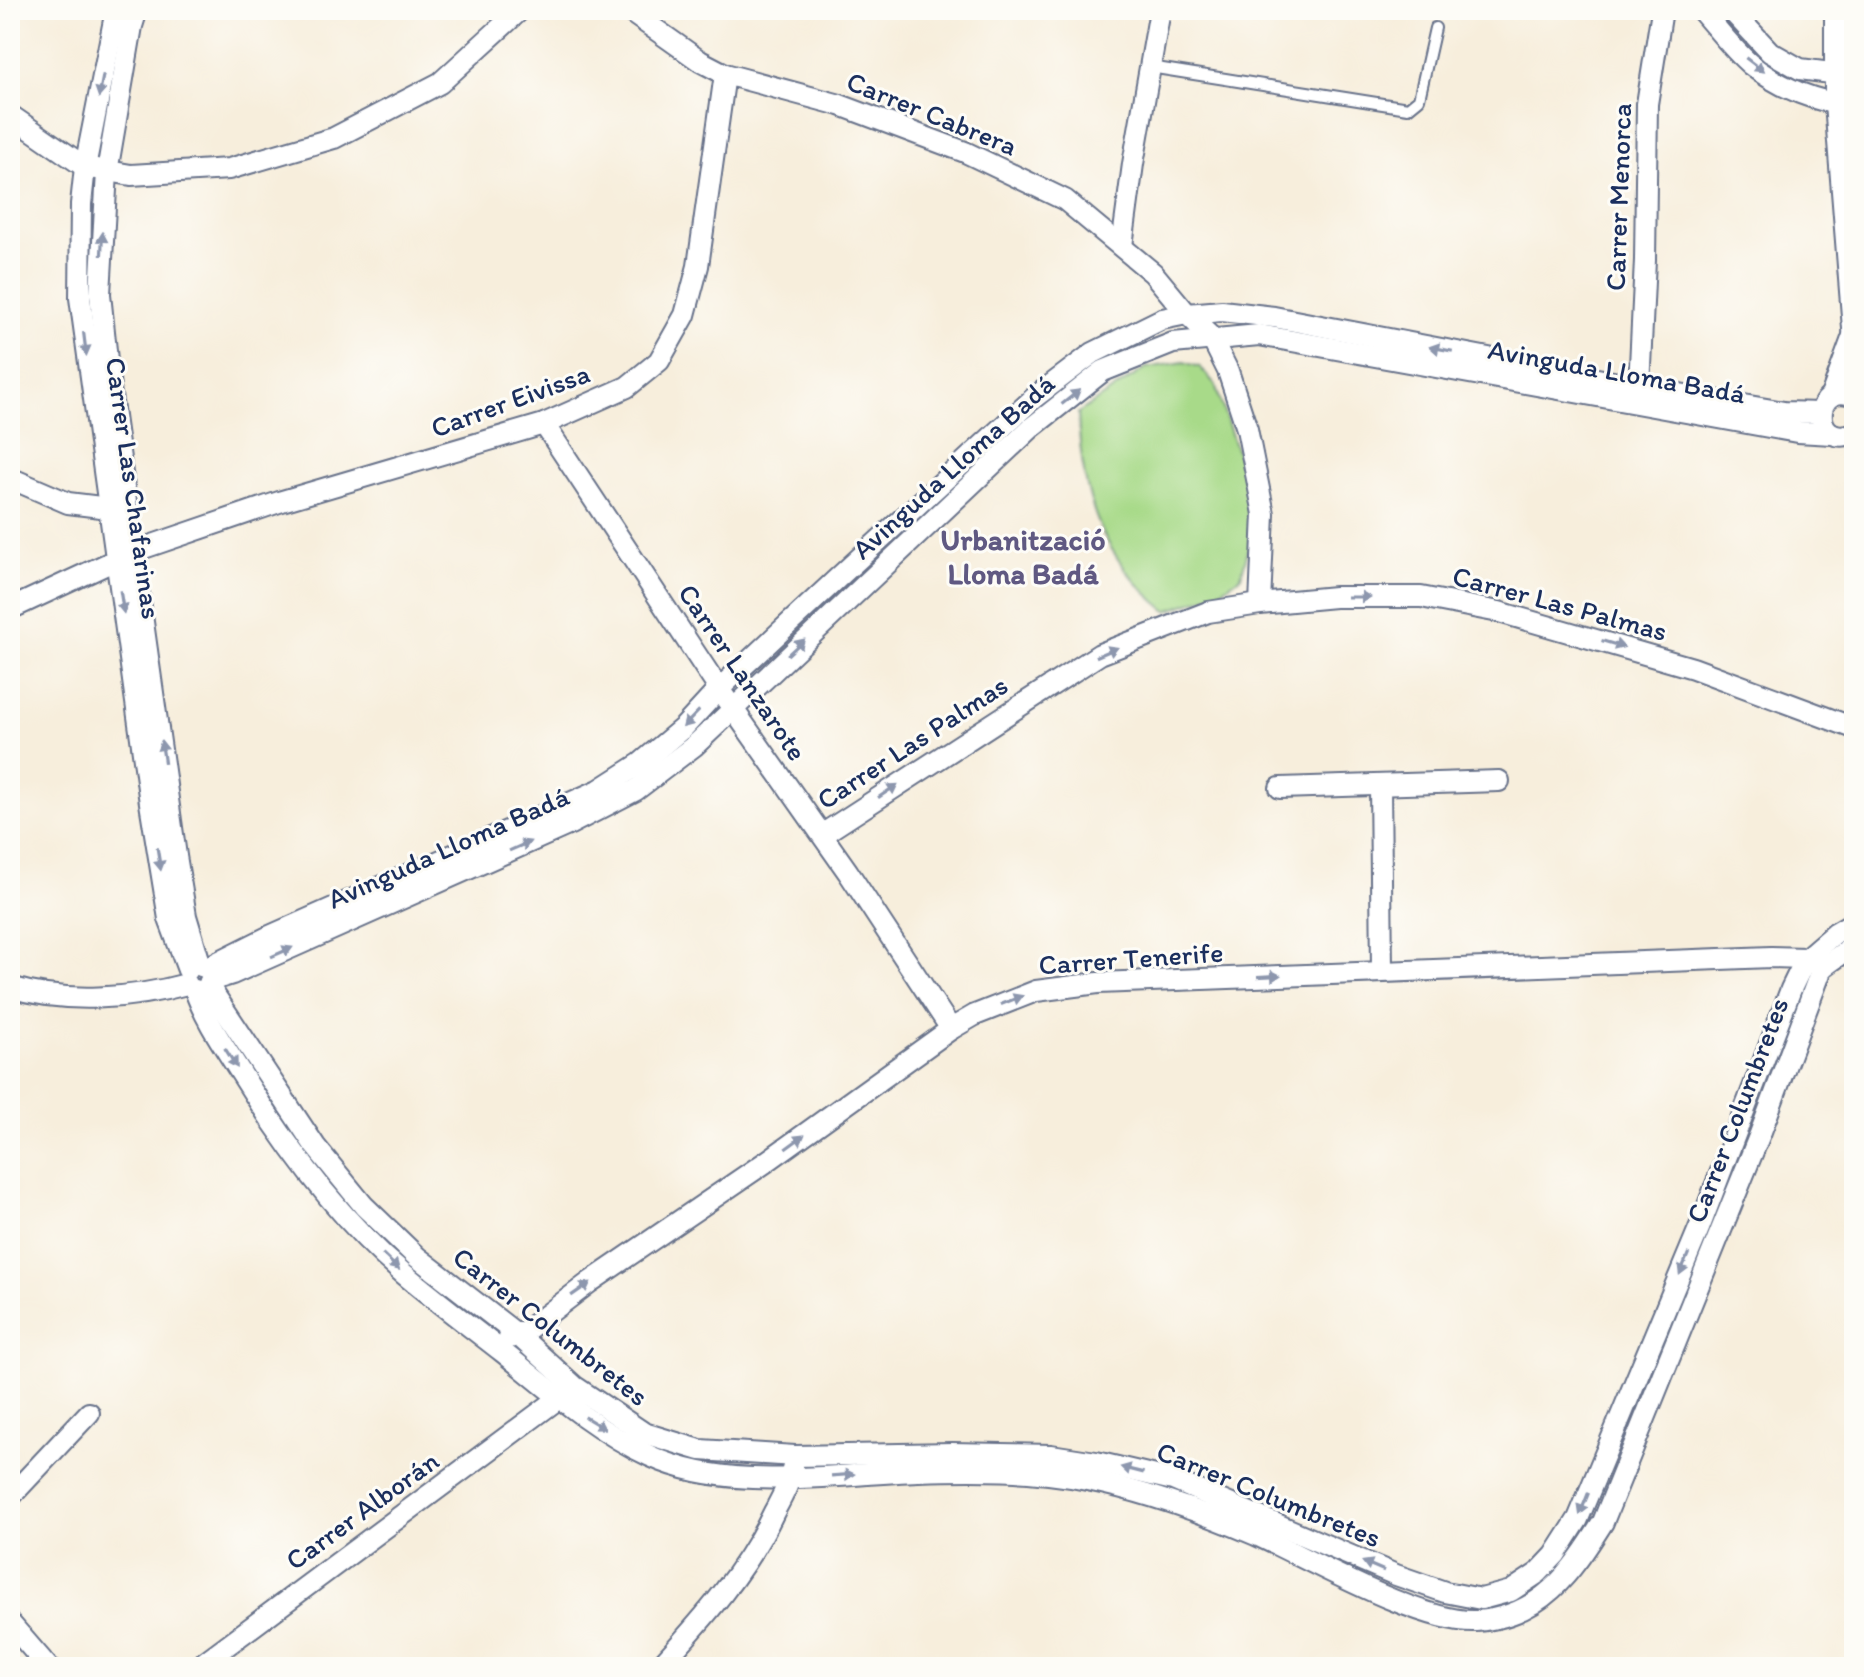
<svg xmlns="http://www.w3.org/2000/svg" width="1864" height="1677" viewBox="0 0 1864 1677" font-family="Itim,sans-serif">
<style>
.green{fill:#a8da89;stroke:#628474;stroke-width:2}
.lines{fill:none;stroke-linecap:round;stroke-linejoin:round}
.lane-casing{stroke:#68728a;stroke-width:14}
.street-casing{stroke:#68728a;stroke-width:24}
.lane{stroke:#fff;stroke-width:10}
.street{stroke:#fff;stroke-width:20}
.oneway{fill:#8d97ae}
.labels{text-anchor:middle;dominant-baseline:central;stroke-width:6;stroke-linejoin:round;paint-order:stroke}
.street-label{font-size:28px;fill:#1b2f5e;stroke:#fdfcf7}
.neighbourhood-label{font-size:30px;font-weight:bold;fill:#605982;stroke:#fdfcf7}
</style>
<rect width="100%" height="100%" fill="#fdfcf7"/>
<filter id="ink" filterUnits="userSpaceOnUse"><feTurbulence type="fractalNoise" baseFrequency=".0125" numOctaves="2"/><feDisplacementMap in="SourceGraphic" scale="16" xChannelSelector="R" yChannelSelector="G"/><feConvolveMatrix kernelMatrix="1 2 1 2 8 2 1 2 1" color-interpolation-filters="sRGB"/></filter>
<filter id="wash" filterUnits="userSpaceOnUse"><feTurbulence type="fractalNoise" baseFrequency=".006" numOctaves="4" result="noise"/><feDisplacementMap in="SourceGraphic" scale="32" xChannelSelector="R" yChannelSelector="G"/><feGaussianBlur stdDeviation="1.8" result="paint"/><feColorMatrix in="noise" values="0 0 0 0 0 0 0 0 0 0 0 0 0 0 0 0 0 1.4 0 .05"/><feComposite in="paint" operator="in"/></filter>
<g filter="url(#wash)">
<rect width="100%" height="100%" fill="#f7eedc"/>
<path class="green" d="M1184,362L1200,367L1215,384L1244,474L1250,543L1241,576L1218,593L1167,611C1100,558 1081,495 1078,413L1146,368Z"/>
</g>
<g filter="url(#ink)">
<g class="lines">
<g class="lane-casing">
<path id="lane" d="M1150,67L1408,108L1419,99L1435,28"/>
</g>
<g class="street-casing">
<g id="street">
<path d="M116,10L85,167L81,204L80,298L150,803L169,919L188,970"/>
<path d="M137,10L132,26L107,172L100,294L110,388L176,856L186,916L201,966"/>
<path d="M628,10L700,61L725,74L840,105L965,152L1065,200L1153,273L1187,314L1211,337L1228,371L1247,429L1264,514L1260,604"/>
<path d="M1701,10C1717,28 1733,50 1751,65C1780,88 1818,103 1854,106"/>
<path d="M1731,10L1770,52L1800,69L1854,76"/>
<path d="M1835,10V104L1854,341"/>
<path d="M10,115L85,167L131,175L229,169L334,138L440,83L520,10"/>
<path d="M1122,246L1133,164L1160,10"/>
<path d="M1639,387L1645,260L1647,104L1662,10"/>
<path d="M1831,396L1853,336"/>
<path d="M1854,396C1812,379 1810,450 1854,433"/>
<path d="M544,424L719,689L848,872L951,1029"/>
<path d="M10,478L68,503L109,508"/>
<path d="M10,609L135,551L282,501L544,424L627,387L659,361L685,315L698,266L725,74"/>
<path d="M1380,785L1382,970"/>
<path d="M1280,788L1499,781"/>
<path d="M823,834L1100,654L1208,612L1260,604L1335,597H1421L1499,612L1693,668L1854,728"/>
<path d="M206,968L270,936L550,812L599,790L641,763L684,727L719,689L840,576L1035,397L1093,353L1162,319L1187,314L1222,311L1274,317L1639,387L1784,412L1821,413"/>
<path d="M1822,968L1854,945"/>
<path d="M210,981L232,974L570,824L636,790L694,746L1031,428L1103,371L1173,343L1259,335L1797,432L1833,434"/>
<path d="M208,985L315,1146L364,1206L417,1257L519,1336L574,1386L644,1433L700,1450L795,1456L952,1453L1051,1455L1096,1462L1173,1480L1396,1575L1445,1592L1481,1599L1511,1591L1538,1573L1555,1555L1578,1519L1700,1226L1791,989L1806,958L1835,933L1854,922"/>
<path d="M10,987C65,1004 132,999 187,984"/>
<path d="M195,990C206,1022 226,1049 244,1078C288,1149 340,1220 404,1274C437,1302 471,1327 504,1353C550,1390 596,1431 650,1456C730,1493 832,1474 918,1471C975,1469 1031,1469 1087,1480C1144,1491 1202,1512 1256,1535C1309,1559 1422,1624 1476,1621C1541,1617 1571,1573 1603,1522L1760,1134L1822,968"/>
<path d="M509,1338L519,1336L590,1282L766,1162L951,1029L975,1015L1036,991L1098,983L1771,957L1806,958L1816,964"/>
<path d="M10,1497L89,1413"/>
<path d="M10,1623L48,1667"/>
<path d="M198,1667L570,1390"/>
<path d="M659,1667C703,1619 746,1571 774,1512C782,1497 790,1483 793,1466"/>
</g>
</g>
<use href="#lane" class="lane"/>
<use href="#street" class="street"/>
</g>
<defs><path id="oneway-solid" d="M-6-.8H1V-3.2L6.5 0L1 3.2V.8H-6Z" transform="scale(2)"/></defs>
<g class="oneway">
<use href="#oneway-solid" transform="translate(1755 65) rotate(37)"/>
<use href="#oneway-solid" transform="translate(101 86) rotate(101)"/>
<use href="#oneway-solid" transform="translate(102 244) rotate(-87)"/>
<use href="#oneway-solid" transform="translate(85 344) rotate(83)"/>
<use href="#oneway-solid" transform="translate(1441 349) rotate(-169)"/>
<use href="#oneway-solid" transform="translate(1071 397) rotate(-38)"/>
<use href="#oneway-solid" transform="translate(1359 597)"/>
<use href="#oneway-solid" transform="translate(122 602) rotate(81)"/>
<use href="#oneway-solid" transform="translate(1613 644) rotate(17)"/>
<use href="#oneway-solid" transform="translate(796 647) rotate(-43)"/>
<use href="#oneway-solid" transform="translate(1107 652) rotate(-23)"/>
<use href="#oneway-solid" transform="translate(691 719) rotate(134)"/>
<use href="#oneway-solid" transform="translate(163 752) rotate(-98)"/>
<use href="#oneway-solid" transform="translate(888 791) rotate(-34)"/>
<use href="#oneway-solid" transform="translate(520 846) rotate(-24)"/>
<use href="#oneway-solid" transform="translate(159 859) rotate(81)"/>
<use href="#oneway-solid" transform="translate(282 952) rotate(-24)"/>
<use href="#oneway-solid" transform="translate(1269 976) rotate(-3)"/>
<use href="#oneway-solid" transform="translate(1012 1000) rotate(-22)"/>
<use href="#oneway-solid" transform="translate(231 1058) rotate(58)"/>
<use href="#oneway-solid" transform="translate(795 1142) rotate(-36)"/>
<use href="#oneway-solid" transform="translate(391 1262) rotate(44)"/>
<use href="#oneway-solid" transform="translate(1684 1264) rotate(113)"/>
<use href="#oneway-solid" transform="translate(581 1289) rotate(-35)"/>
<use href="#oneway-solid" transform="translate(595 1423) rotate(31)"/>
<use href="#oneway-solid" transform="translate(1132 1470) rotate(-166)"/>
<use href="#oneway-solid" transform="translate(843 1475) rotate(-4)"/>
<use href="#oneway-solid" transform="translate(1584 1504) rotate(112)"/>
<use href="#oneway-solid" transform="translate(1373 1566) rotate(-157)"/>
</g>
</g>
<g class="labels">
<g class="street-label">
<text transform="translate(932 113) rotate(22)">Carrer Cabrera</text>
<text transform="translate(1618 197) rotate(-88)">Carrer Menorca</text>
<text transform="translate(1617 371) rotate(10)">Avinguda Lloma Badá</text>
<text transform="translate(510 400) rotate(-20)">Carrer Eivissa</text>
<text transform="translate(953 466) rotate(-42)">Avinguda Lloma Badá</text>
<text transform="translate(134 488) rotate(82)">Carrer Las Chafarinas</text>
<text transform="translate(1560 603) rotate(15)">Carrer Las Palmas</text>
<text transform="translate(743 672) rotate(56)">Carrer Lanzarote</text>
<text transform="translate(912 742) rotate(-33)">Carrer Las Palmas</text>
<text transform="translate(448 847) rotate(-24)">Avinguda Lloma Badá</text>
<text transform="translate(1131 958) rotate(-4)">Carrer Tenerife</text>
<text transform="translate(1737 1110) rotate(-69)">Carrer Columbretes</text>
<text transform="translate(551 1326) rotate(38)">Carrer Columbretes</text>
<text transform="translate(1269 1494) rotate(22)">Carrer Columbretes</text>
<text transform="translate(362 1510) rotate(-36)">Carrer Alborán</text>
</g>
<g class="neighbourhood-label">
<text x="1023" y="539">Urbanització<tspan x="1023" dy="34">Lloma Badá</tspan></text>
</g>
</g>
<rect width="1864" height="1677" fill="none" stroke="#fdfcf7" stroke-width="40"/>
</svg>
